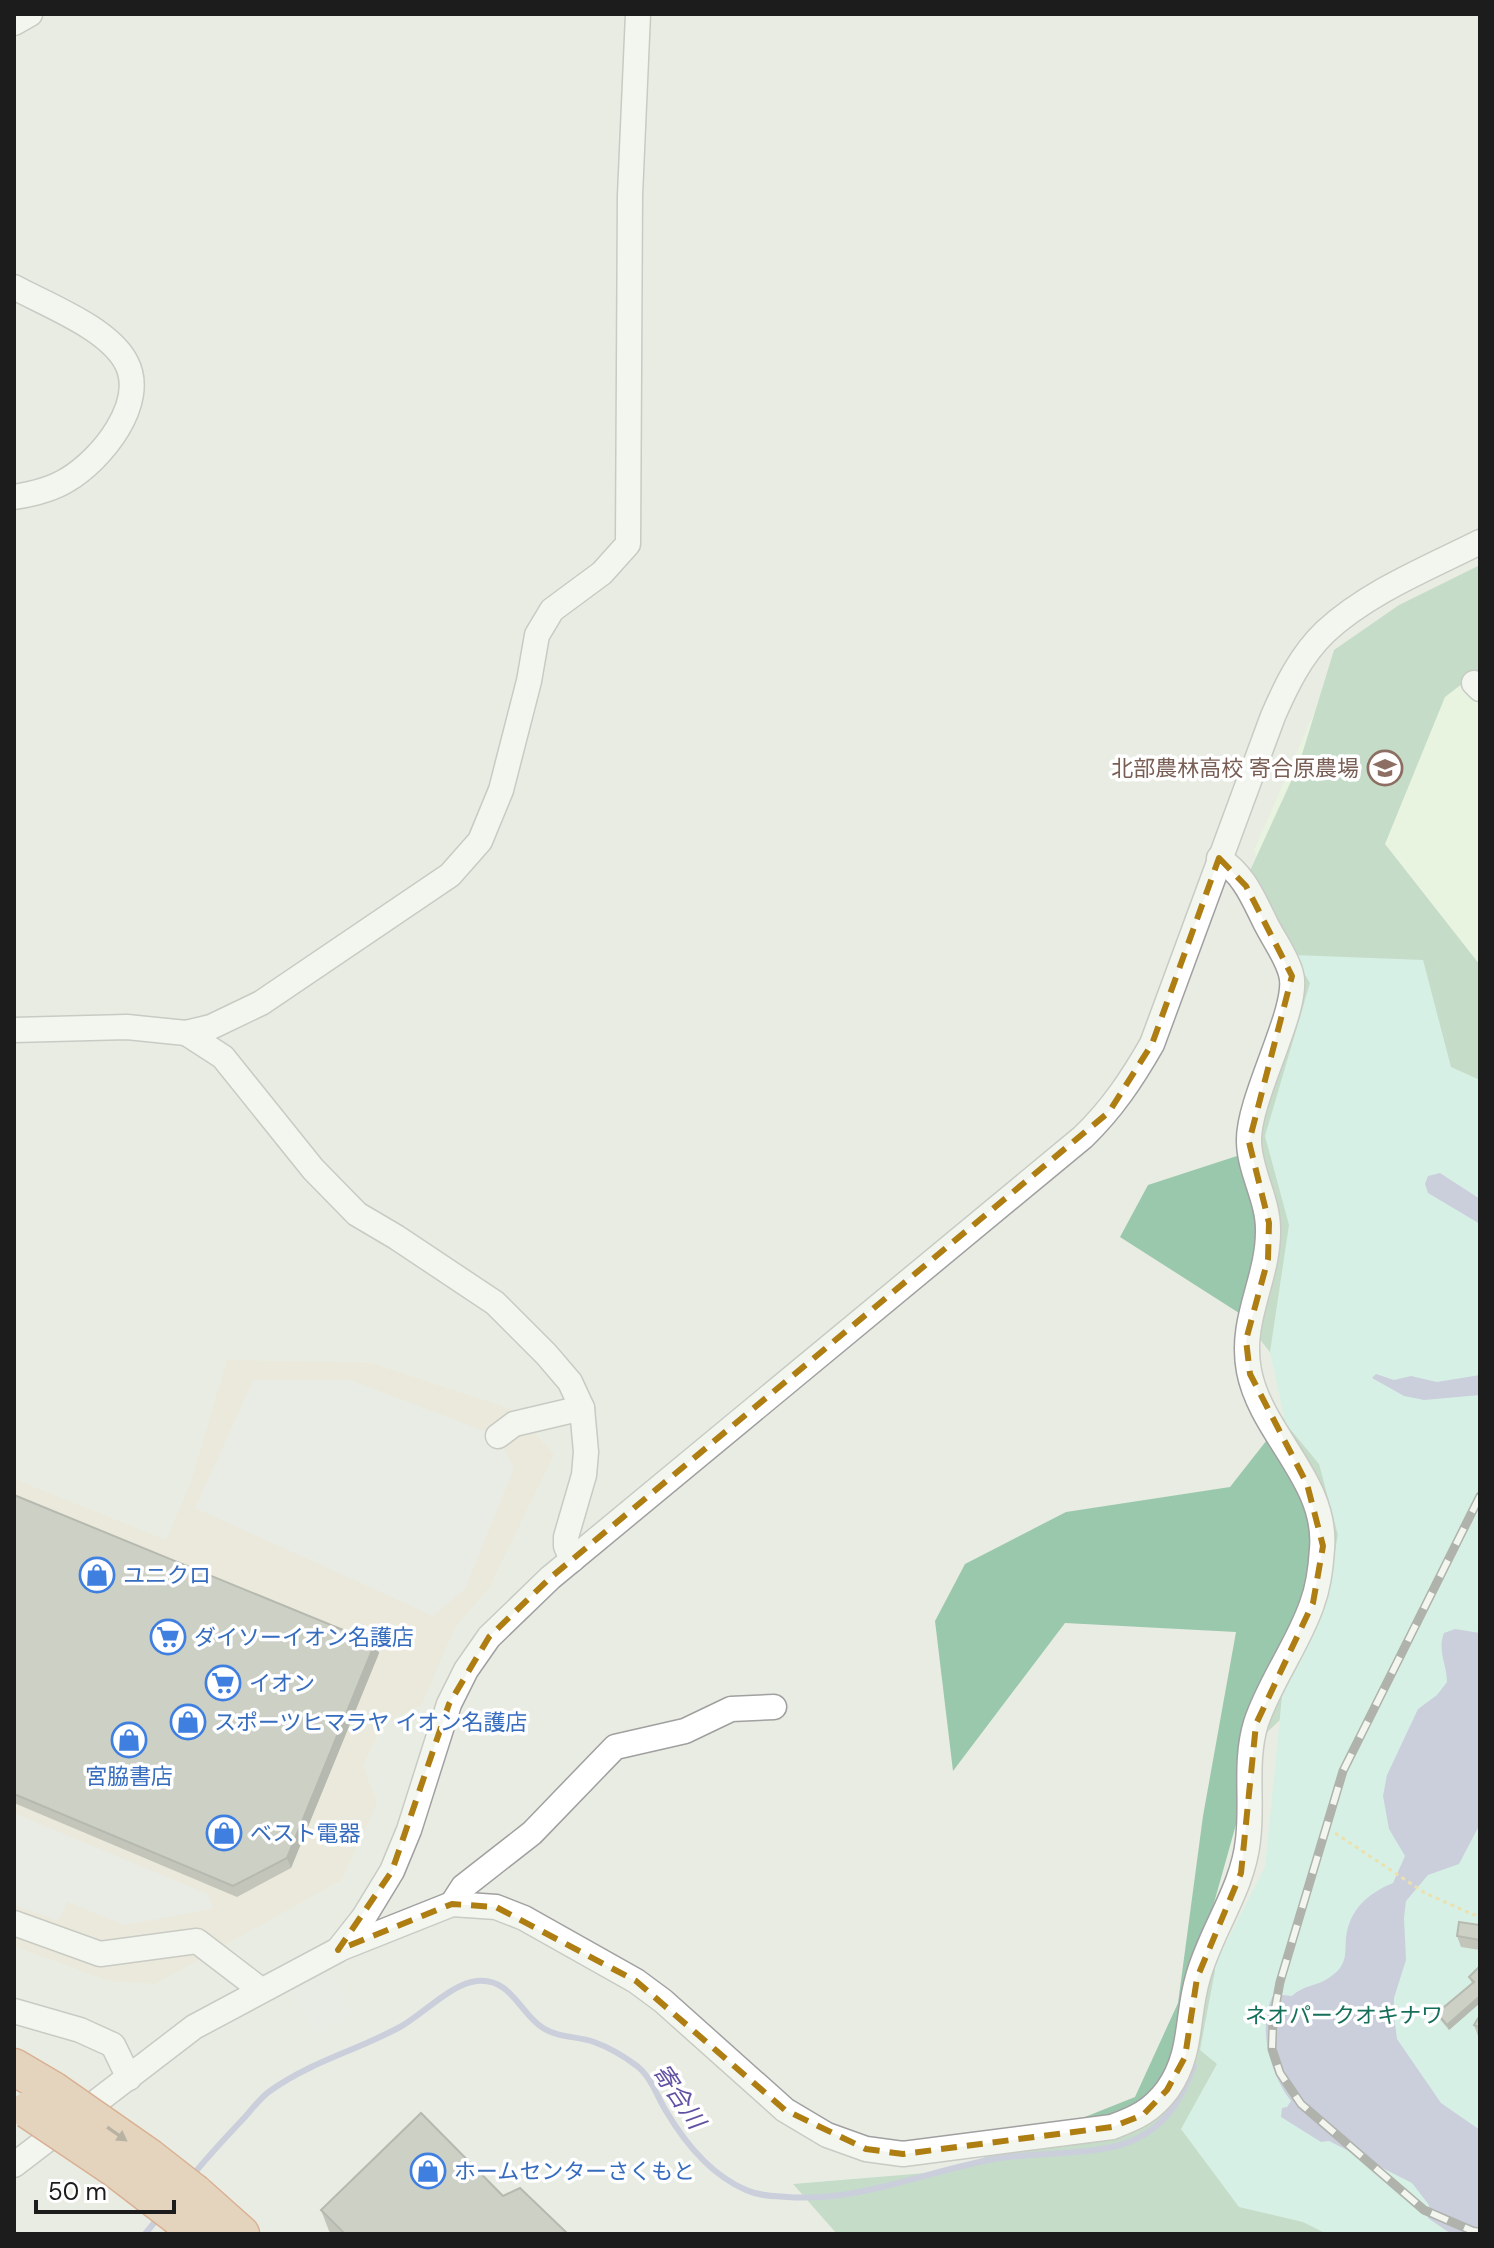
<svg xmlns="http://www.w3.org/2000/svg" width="1494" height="2248" viewBox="0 0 1494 2248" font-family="'DM Sans','Noto Sans JP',sans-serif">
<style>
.commercial{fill:#ece5d2}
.education{fill:#e6fcdc}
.forest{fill:#9ac8ac}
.park{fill:#c2f4e8}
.parking{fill:#e8e8e8}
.water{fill:#a6aad6}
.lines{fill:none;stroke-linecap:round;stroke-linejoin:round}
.stream{stroke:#a6aad6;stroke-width:6}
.minor-casing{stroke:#a0a0a0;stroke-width:27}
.highway-casing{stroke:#c66633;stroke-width:39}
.path{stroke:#edd373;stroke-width:3;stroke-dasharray:4 4;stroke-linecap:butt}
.minor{stroke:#fff;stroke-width:24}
.highway{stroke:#deb790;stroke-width:36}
.rail-casing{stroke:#6a6a6a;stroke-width:9}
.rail{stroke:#fff;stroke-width:6;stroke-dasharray:18;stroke-linecap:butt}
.highway-bridge-casing{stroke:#c66633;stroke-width:39;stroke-linecap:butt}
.highway-bridge{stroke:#deb790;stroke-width:36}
.wall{fill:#94968b}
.shaded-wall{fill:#787a71}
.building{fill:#acaea2;stroke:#787a71;stroke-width:2}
.oneway{fill:#7d6a56}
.marked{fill:none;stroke:#ae7e12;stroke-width:6;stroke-dasharray:16 10;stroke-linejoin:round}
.labels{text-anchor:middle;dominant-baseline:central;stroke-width:7;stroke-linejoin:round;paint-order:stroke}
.education-label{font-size:22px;fill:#785e54;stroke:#fff;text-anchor:end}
.shop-label{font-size:22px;fill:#366cbe;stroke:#fff;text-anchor:start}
.park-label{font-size:22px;fill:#156f5a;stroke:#fff}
.water-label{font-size:24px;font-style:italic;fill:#6151a2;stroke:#fff}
</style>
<rect width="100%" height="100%" fill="#e9ece2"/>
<path class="commercial" d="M227,1360L371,1363L513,1410L554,1454L489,1588L455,1627L421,1706L382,1723L363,1766L377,1804L341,1880L155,1984L106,1980L14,1946V1479L166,1540L191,1482Z"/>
<path class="education" d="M1480,580V1077L1290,952L1254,850L1326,686Z"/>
<path class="forest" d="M1480,565V670L1445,697L1385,844L1480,965V1496L1367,1637L1260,1739L1205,1935L1247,2083L1444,2234H837L793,2184L950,2171L1135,2097L1178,2003L1203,1816L1236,1632L1065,1623L953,1771L935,1621L965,1564L1066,1512L1230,1487L1303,1394L1239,1313L1120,1237L1148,1185L1240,1155L1303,982L1248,875L1299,764L1334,650L1399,605Z"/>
<path class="park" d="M1293,955L1423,960L1451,1067L1480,1080V2234H1327L1303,2222L1239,2207L1181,2129L1217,2064L1200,2050L1217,1960L1265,1867L1282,1696L1324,1608L1338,1535L1319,1464L1285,1423L1270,1352L1289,1225L1265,1136L1310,983Z"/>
<g class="parking">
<path d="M253,1380H351L498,1436L514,1469L465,1589L433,1616L195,1508Z"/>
<path d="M14,1813L208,1894L213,1909L124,1925L67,1902L59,1921L14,1905Z"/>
<path d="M326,1961L351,2015L315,2037L288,1979Z"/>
</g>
<g class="water">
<path d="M1440,1173L1480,1199V1224L1428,1193L1425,1184L1428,1176Z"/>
<path d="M1376,1374L1394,1380L1411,1376L1437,1382L1480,1375V1395L1424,1400L1404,1396L1372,1378Z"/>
<path d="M1455,1629L1480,1633V1824L1459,1864L1428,1875L1406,1901L1404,1918L1406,1960L1394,1998V2016L1397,2039L1441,2103L1480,2130V2234H1451L1428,2218L1429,2205L1412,2183L1329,2141L1321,2142L1281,2117L1282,2108L1287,2107L1291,2101C1270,2075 1256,2024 1274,1994L1292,1996C1307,1982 1323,1988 1340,1968C1347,1958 1345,1949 1346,1938C1349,1910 1368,1893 1393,1883L1405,1856L1389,1829L1383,1796L1387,1775L1418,1709L1437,1695L1447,1682C1447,1665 1437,1650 1444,1633Z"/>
</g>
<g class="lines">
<g class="stream">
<path d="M193,2175C209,2155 227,2136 245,2117C253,2108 261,2097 270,2091C310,2062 358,2050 400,2027C422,2015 452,1983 477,1981C512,1978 519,2013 543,2028C559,2038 577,2036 594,2042C608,2047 625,2057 637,2066C651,2077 657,2096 666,2111C685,2143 711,2175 746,2190C759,2196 774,2196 787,2197C861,2202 923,2172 994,2159C1037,2151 1099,2157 1136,2139C1168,2124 1182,2097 1194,2066"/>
<path d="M145,2234L158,2218"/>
</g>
<g class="minor-casing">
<g id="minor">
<path d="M14,23L30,14"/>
<path d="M14,287C47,305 108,328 126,362C148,403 101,460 67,480C51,490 33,494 14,497"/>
<path d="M1474,683L1480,689"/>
<path d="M14,1030L127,1027L186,1033L211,1027L261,1003L450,875L480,841L501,790L529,681L537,635L552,610L602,573L628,544L630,195L638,14"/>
<path d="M186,1033L223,1057L313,1169L357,1214L396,1237L495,1303L546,1354L570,1382L582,1408L586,1452L584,1475L566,1537V1546L572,1560"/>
<path d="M498,1436L514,1424L582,1408"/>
<path d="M452,1904L463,1887L532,1833L615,1747L685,1731L731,1709L774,1707"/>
<path d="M14,1923L100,1954L197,1941L261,1990"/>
<path d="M339,1949L452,1904L496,1907L524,1918L636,1981L663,2001L785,2110L827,2135L866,2149L903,2154L1112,2127C1136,2118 1152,2111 1168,2089C1193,2053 1186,2017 1198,1977C1211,1930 1243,1889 1248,1840C1253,1801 1244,1762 1256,1723C1270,1681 1298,1645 1312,1604C1318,1588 1321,1566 1322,1549C1328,1481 1261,1434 1249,1371C1239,1319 1269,1279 1268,1229C1268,1199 1249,1170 1249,1141C1248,1097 1301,1007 1291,974C1287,957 1274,940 1266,924C1252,896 1245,876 1219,858"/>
<path d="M14,2011L80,2030L113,2045L129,2078"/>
<path d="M14,2165L194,2027L338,1950L364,1917L392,1871L409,1830L449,1704L466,1670L489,1637L550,1578L1083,1137C1112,1109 1132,1079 1152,1044L1273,716C1286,686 1301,655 1325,632C1368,592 1428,568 1480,542"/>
</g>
</g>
<g class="highway-casing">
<g id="highway">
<path d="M14,2067L53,2090"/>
<path d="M195,2193L241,2234"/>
<path d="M178,2217L200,2234"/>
</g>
</g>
<path class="path" d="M1335,1833L1425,1893L1474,1915L1480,1910"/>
<use href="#minor" class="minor"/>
<use href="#highway" class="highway"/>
<g class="rail-casing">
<path id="rail" d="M1480,1496L1343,1771L1280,1982L1273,2020L1272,2049L1280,2073L1301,2104L1424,2210L1473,2231L1480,2232"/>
</g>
<use href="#rail" class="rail"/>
<g class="highway-bridge-casing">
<g id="highway-bridge">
<path d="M53,2090L149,2157L195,2193"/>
<path d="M28,2110L114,2168L178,2217"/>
</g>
</g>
<use href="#highway-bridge" class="highway-bridge"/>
</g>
<g class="wall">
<path d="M14,1495L379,1653L291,1868L237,1897L14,1803Z"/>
<path d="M1480,1925V1950L1461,1947L1457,1936Z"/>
<path d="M1480,1966V2003L1449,2030L1439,2018L1437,2013L1472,1983L1469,1977Z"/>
<path d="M1480,2015V2037L1478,2036L1474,2025Z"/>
<path d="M321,2210L568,2234H332L329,2231Z"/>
</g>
<g class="shaded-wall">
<path d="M375,1643L379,1653L291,1868L287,1858Z"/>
<path d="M1480,1996V2003L1449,2030L1447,2025Z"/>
</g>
<g class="building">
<path d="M14,1495L375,1643L287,1858L233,1886L14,1794Z"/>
<path d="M1459,1922L1480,1925V1940L1457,1936Z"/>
<path d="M1480,1966V1996L1447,2025L1437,2013L1474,1982L1469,1977Z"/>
<path d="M1480,2015V2028L1474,2025Z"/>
<path d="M421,2113L503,2196L520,2188L568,2234H345L321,2210Z"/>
</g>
<defs><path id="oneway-solid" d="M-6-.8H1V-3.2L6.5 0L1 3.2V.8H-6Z" transform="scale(2)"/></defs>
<use class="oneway" href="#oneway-solid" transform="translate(117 2134) rotate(35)"/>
<path d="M0 0H1494V2248H0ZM1219,858L1246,886L1292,976L1249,1142L1269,1223L1268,1259L1246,1340L1250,1374L1307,1484L1323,1546L1313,1603L1256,1724L1241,1873L1197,1978L1185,2057L1167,2090L1143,2115L1112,2127L903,2154L866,2149L785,2110L636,1981L496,1907L452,1904L338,1950L392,1871L449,1704L489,1637L550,1578L1109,1112L1152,1044Z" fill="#e9ece2" fill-opacity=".55" fill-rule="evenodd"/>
<path class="marked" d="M1219,858L1246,886L1292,976L1249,1142L1269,1223L1268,1259L1246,1340L1250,1374L1307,1484L1323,1546L1313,1603L1256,1724L1241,1873L1197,1978L1185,2057L1167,2090L1143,2115L1112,2127L903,2154L866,2149L785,2110L636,1981L496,1907L452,1904L338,1950L392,1871L449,1704L489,1637L550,1578L1109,1112L1152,1044Z"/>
<defs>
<g id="school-ring" transform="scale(1.8)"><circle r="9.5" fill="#fff" stroke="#8d6e63" stroke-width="1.5"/><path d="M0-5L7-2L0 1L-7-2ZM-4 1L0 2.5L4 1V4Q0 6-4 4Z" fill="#8d6e63"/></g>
<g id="shop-ring" transform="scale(1.8)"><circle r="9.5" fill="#fff" stroke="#3f7fe0" stroke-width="1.5"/><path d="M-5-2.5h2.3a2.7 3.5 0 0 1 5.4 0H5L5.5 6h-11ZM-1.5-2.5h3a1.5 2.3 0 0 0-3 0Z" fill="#3f7fe0"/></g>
<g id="supermarket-ring" transform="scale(1.8)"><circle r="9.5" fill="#fff" stroke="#3f7fe0" stroke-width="1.5"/><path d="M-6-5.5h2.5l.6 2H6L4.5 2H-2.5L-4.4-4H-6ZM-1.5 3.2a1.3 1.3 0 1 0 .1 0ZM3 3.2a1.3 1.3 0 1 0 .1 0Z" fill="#3f7fe0"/></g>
</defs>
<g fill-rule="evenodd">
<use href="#school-ring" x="1385" y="768"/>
<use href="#shop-ring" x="97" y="1575"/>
<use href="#supermarket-ring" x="168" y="1637"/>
<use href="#supermarket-ring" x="223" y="1683"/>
<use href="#shop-ring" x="188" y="1722"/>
<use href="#shop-ring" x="129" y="1740"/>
<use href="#shop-ring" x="224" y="1833"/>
<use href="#shop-ring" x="428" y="2171"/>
</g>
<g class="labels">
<g class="education-label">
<text x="1359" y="768">北部農林高校 寄合原農場</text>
</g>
<g class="shop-label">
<text x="123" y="1575">ユニクロ</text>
<text x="194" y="1637">ダイソーイオン名護店</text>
<text x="249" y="1683">イオン</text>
<text x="214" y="1722">スポーツヒマラヤ イオン名護店</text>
<text x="129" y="1776" text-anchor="middle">宮脇書店</text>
<text x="250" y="1833">ベスト電器</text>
<text x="454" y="2171">ホームセンターさくもと</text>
</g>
<g class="park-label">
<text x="1344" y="2015">ネオパークオキナワ</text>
</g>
<g class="water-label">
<text transform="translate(679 2096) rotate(56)">寄合川</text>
</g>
</g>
<rect width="1494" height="2248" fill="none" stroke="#1c1c1c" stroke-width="32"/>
<path d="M36 2200v12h138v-12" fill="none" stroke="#1c1c1c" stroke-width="4"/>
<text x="48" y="2200" font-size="24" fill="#1c1c1c" stroke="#ffffff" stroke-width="6" paint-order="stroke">50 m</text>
</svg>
